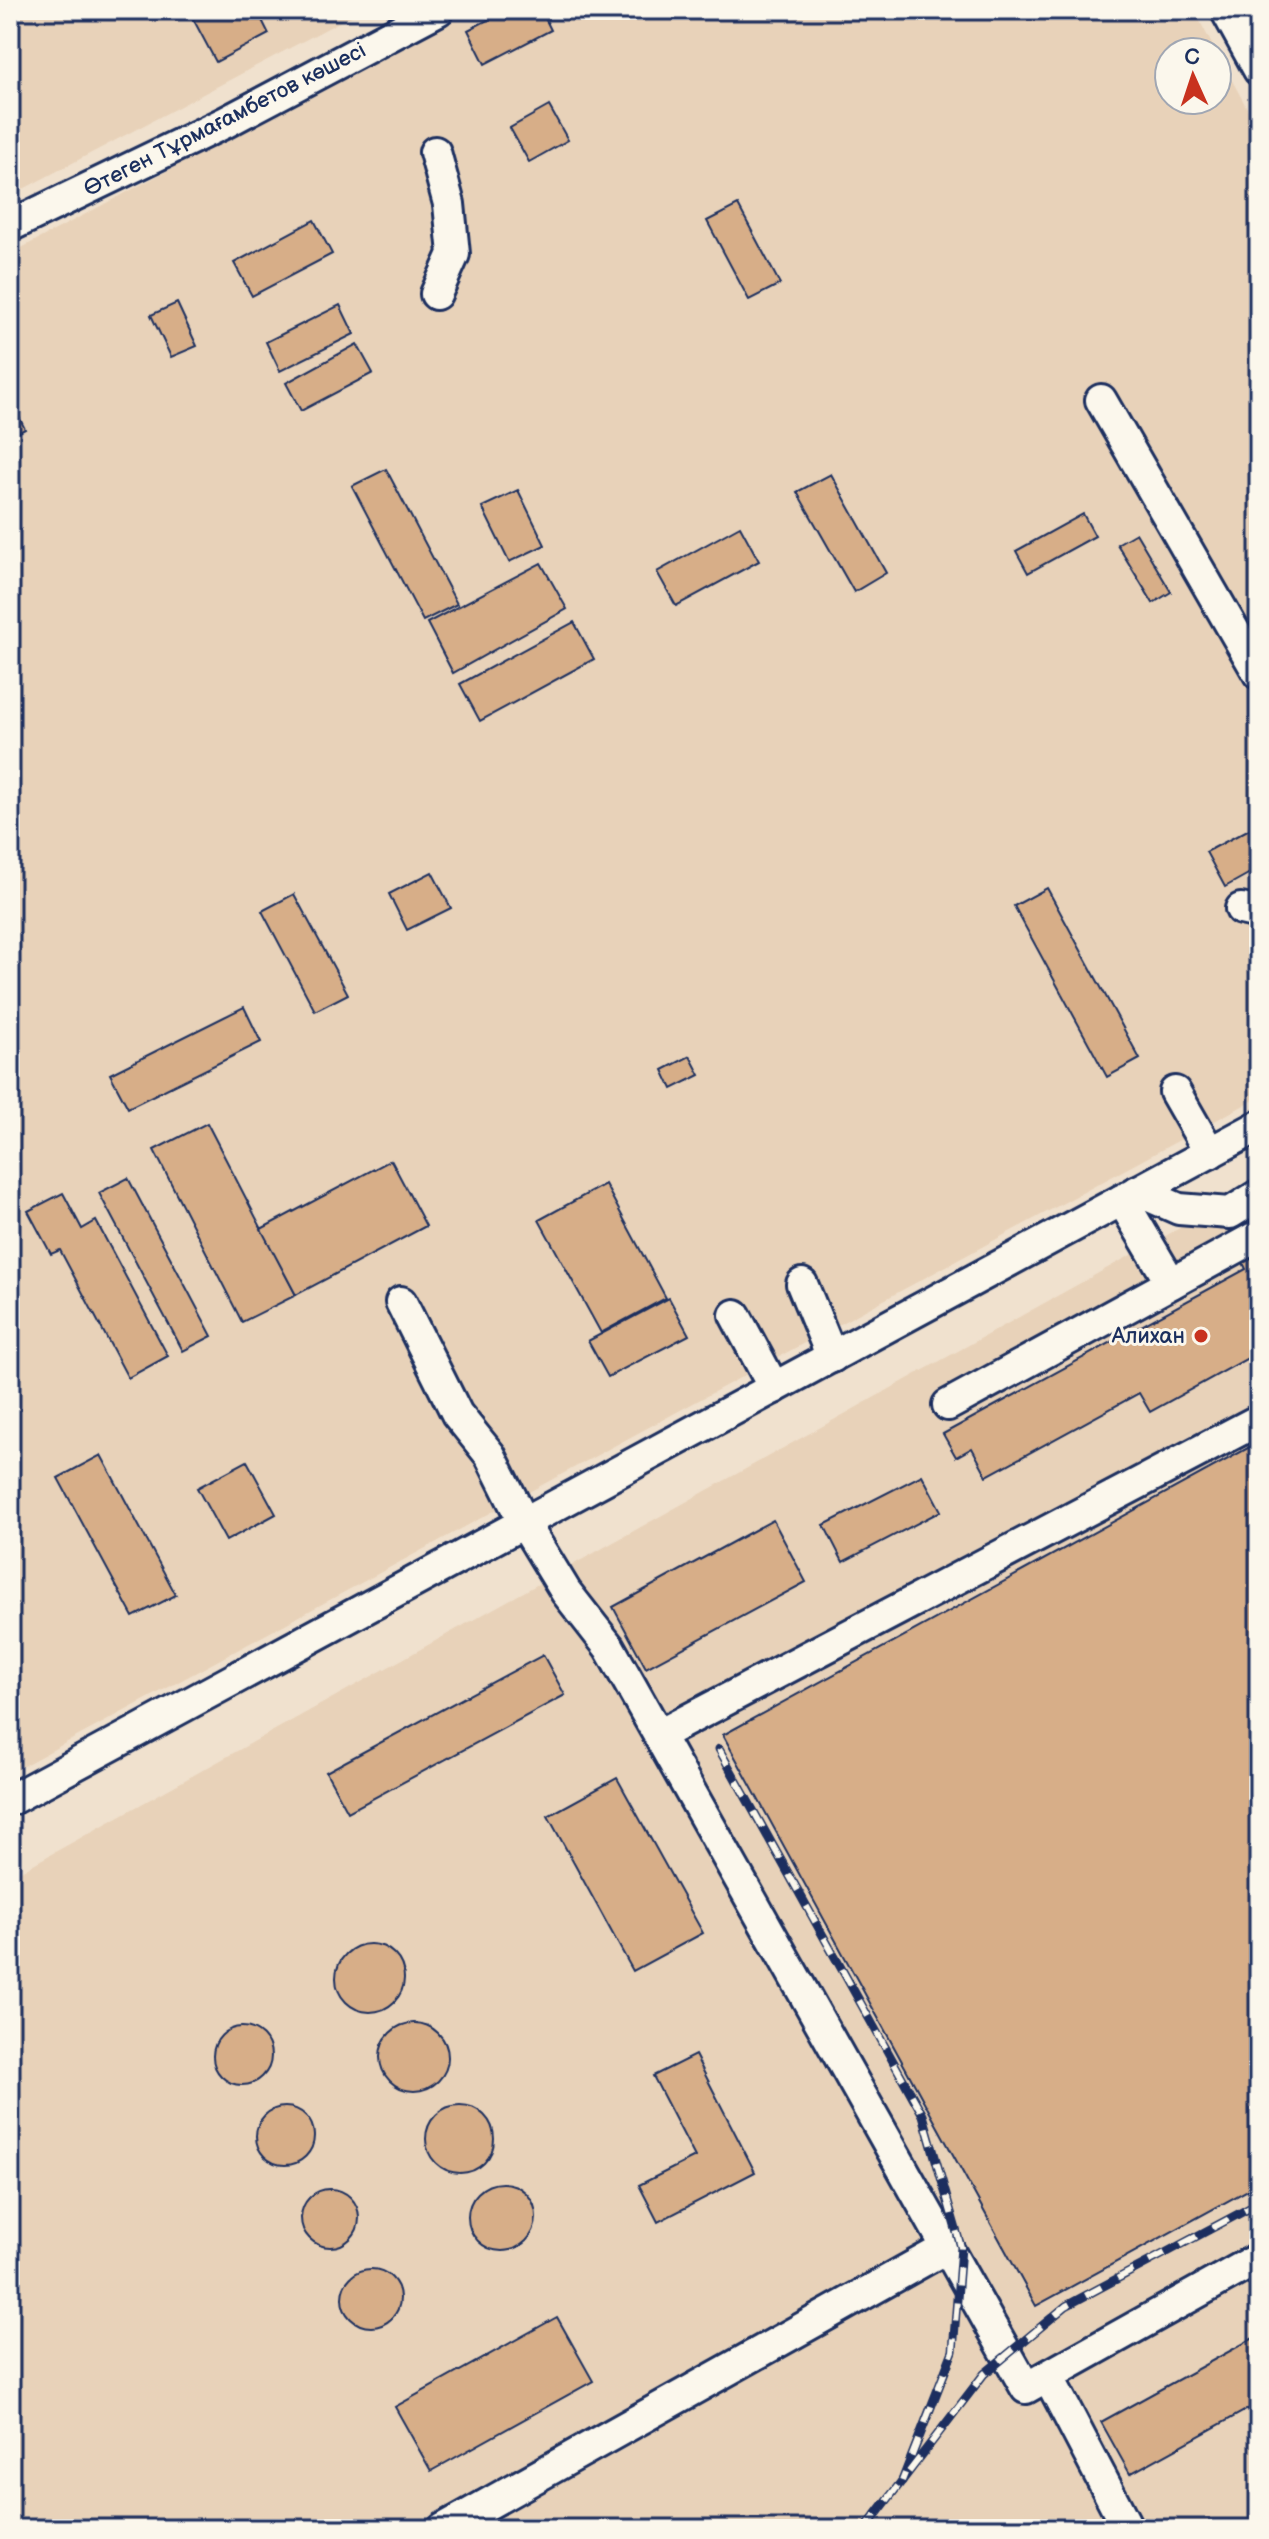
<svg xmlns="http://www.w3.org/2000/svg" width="1269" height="2539" viewBox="0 0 1269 2539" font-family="'Balsamiq Sans',sans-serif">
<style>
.built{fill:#e8d2b9}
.building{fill:#d7ae88;stroke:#1b2f5e;stroke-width:2}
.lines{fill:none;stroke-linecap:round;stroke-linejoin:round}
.minor-casing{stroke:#1b2f5e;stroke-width:36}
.minor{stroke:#fbf7ec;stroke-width:30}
.rail-casing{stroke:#1b2f5e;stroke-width:9}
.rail{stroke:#fbf7ec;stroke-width:6;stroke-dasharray:18;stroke-linecap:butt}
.poi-dot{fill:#c8321e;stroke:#fbf7ec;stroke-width:3}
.labels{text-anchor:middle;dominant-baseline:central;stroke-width:6;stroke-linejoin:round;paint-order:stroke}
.street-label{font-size:22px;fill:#1b2f5e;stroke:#fbf7ec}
.poi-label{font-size:22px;fill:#1b2f5e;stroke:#fbf7ec;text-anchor:end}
</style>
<rect width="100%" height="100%" fill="#f0e1ce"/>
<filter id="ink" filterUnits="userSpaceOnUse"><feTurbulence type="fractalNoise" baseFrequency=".0125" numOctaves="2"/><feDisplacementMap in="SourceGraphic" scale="16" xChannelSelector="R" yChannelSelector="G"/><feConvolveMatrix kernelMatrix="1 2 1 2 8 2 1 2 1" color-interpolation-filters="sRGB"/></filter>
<g filter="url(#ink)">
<g class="built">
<path d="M10,10H362L10,196Z"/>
<path d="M471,10H1194L1216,52H1169V100H1217V53L1259,130V1097L10,1773V254Z"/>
<path d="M1259,1184V2529H10V1877Z"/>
</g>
<g class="building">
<path d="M201,10H257L269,34L216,62L191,15Z"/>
<path d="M507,10H541L551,30L485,64L468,30Z"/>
<path d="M549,106L568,140L529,162L510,128Z"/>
<path d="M738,205L780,284L749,300L707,221Z"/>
<path d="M314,220L332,254L252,296L234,263Z"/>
<path d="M177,303L197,346L171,357L151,315Z"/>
<path d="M340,305L354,334L280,371L266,342Z"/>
<path d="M357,344L373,373L301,411L286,383Z"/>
<path d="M10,399L25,429L10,437Z"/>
<path d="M386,469L457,604L423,621L352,486Z"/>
<path d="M831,474L886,573L854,592L797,492Z"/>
<path d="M518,490L545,545L509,562L482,507Z"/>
<path d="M1083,514L1095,536L1028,573L1016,551Z"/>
<path d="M740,526L759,561L676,606L657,572Z"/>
<path d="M1136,533L1171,592L1153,603L1117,544Z"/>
<path d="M541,563L567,609L453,673L427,623Z"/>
<path d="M574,622L594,659L480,721L460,684Z"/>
<path d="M1259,824V868L1225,887L1206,852Z"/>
<path d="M432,872L451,908L407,930L389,894Z"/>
<path d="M1047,888L1140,1059L1107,1077L1014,906Z"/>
<path d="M294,894L348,994L315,1011L262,911Z"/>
<path d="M244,1007L261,1042L128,1108L110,1074Z"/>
<path d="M690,1056L700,1075L672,1089L663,1070Z"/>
<path d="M207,1123L296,1295L242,1322L154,1150Z"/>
<path d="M391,1160L426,1226L296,1295L261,1229Z"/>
<path d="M128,1178L212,1336L183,1351L99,1193Z"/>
<path d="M605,1184L666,1298L601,1333L539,1220Z"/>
<path d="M63,1193L82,1229L96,1221L168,1356L128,1378L60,1250L51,1254L28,1211Z"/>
<path d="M1259,1245V1352L1150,1412L1139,1393L987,1476L972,1448L956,1457L943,1434L1246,1269L1240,1256Z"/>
<path d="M669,1298L689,1335L608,1377L588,1341Z"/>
<path d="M1259,1442V2184L1036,2306L723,1735Z"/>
<path d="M101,1455L176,1595L133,1617L58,1478Z"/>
<path d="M247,1461L276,1514L226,1541L197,1488Z"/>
<path d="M922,1475L941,1511L843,1562L824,1525Z"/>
<path d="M773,1520L806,1582L646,1668L613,1607Z"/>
<path d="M543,1655L565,1695L348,1812L326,1772Z"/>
<path d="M617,1778L703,1933L633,1971L548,1816Z"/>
<circle cx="370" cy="1978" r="34"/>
<circle cx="414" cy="2057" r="34"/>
<circle cx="242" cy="2056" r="29"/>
<path d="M695,2055L755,2172L658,2222L639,2185L695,2157L653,2076Z"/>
<circle cx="460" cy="2139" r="34"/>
<circle cx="285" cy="2136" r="29"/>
<circle cx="502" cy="2217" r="34"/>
<circle cx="330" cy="2218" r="29"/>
<circle cx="371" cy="2298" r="29"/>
<path d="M557,2317L593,2381L431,2471L395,2407Z"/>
<path d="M1259,2335V2403L1130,2474L1101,2422Z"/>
</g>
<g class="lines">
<g class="minor-casing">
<g id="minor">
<path d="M1226,10L1259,70"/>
<path d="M435,152L449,204L454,254L436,294"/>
<path d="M10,226L226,122L438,10"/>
<path d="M1101,400L1259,674"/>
<path d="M1241,909L1259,913"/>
<path d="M1175,1092L1210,1153"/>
<path d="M1138,1191L1179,1209L1230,1213L1259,1195"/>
<path d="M1122,1200L1171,1283"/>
<path d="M802,1284L832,1357"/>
<path d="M401,1302L457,1414L490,1455L524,1523L566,1592L609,1647L1026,2388L1259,2258"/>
<path d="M735,1315L774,1388"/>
<path d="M948,1405L1254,1238"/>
<path d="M659,1735L1259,1420"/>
<path d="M10,1800L1259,1126"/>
<path d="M1048,2376L1128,2529"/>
<path d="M443,2529L946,2248"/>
</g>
</g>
<use href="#minor" class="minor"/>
<g class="rail-casing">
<g id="rail">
<path d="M719,1749L923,2115L961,2247L953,2351L902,2481"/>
<path d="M865,2529L984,2374L1066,2306L1259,2203"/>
</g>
</g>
<use href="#rail" class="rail"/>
</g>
</g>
<circle class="poi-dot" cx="1201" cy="1336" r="8"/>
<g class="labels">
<g class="street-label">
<text transform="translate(225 120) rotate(-27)">Өтеген Тұрмағамбетов көшесі</text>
</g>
<g class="poi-label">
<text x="1185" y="1336">Алихан</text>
</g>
</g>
<rect width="1269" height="2539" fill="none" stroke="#fbf7ec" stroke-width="40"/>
<rect x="20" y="20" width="1229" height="2499" fill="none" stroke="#1b2f5e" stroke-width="3" filter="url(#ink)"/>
<g transform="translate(1193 76) rotate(357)"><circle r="38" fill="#fbf7ec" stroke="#a1a7b3" stroke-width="2"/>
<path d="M0-6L14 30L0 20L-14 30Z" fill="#c8321e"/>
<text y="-12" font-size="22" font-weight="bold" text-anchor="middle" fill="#1b2f5e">С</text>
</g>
</svg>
